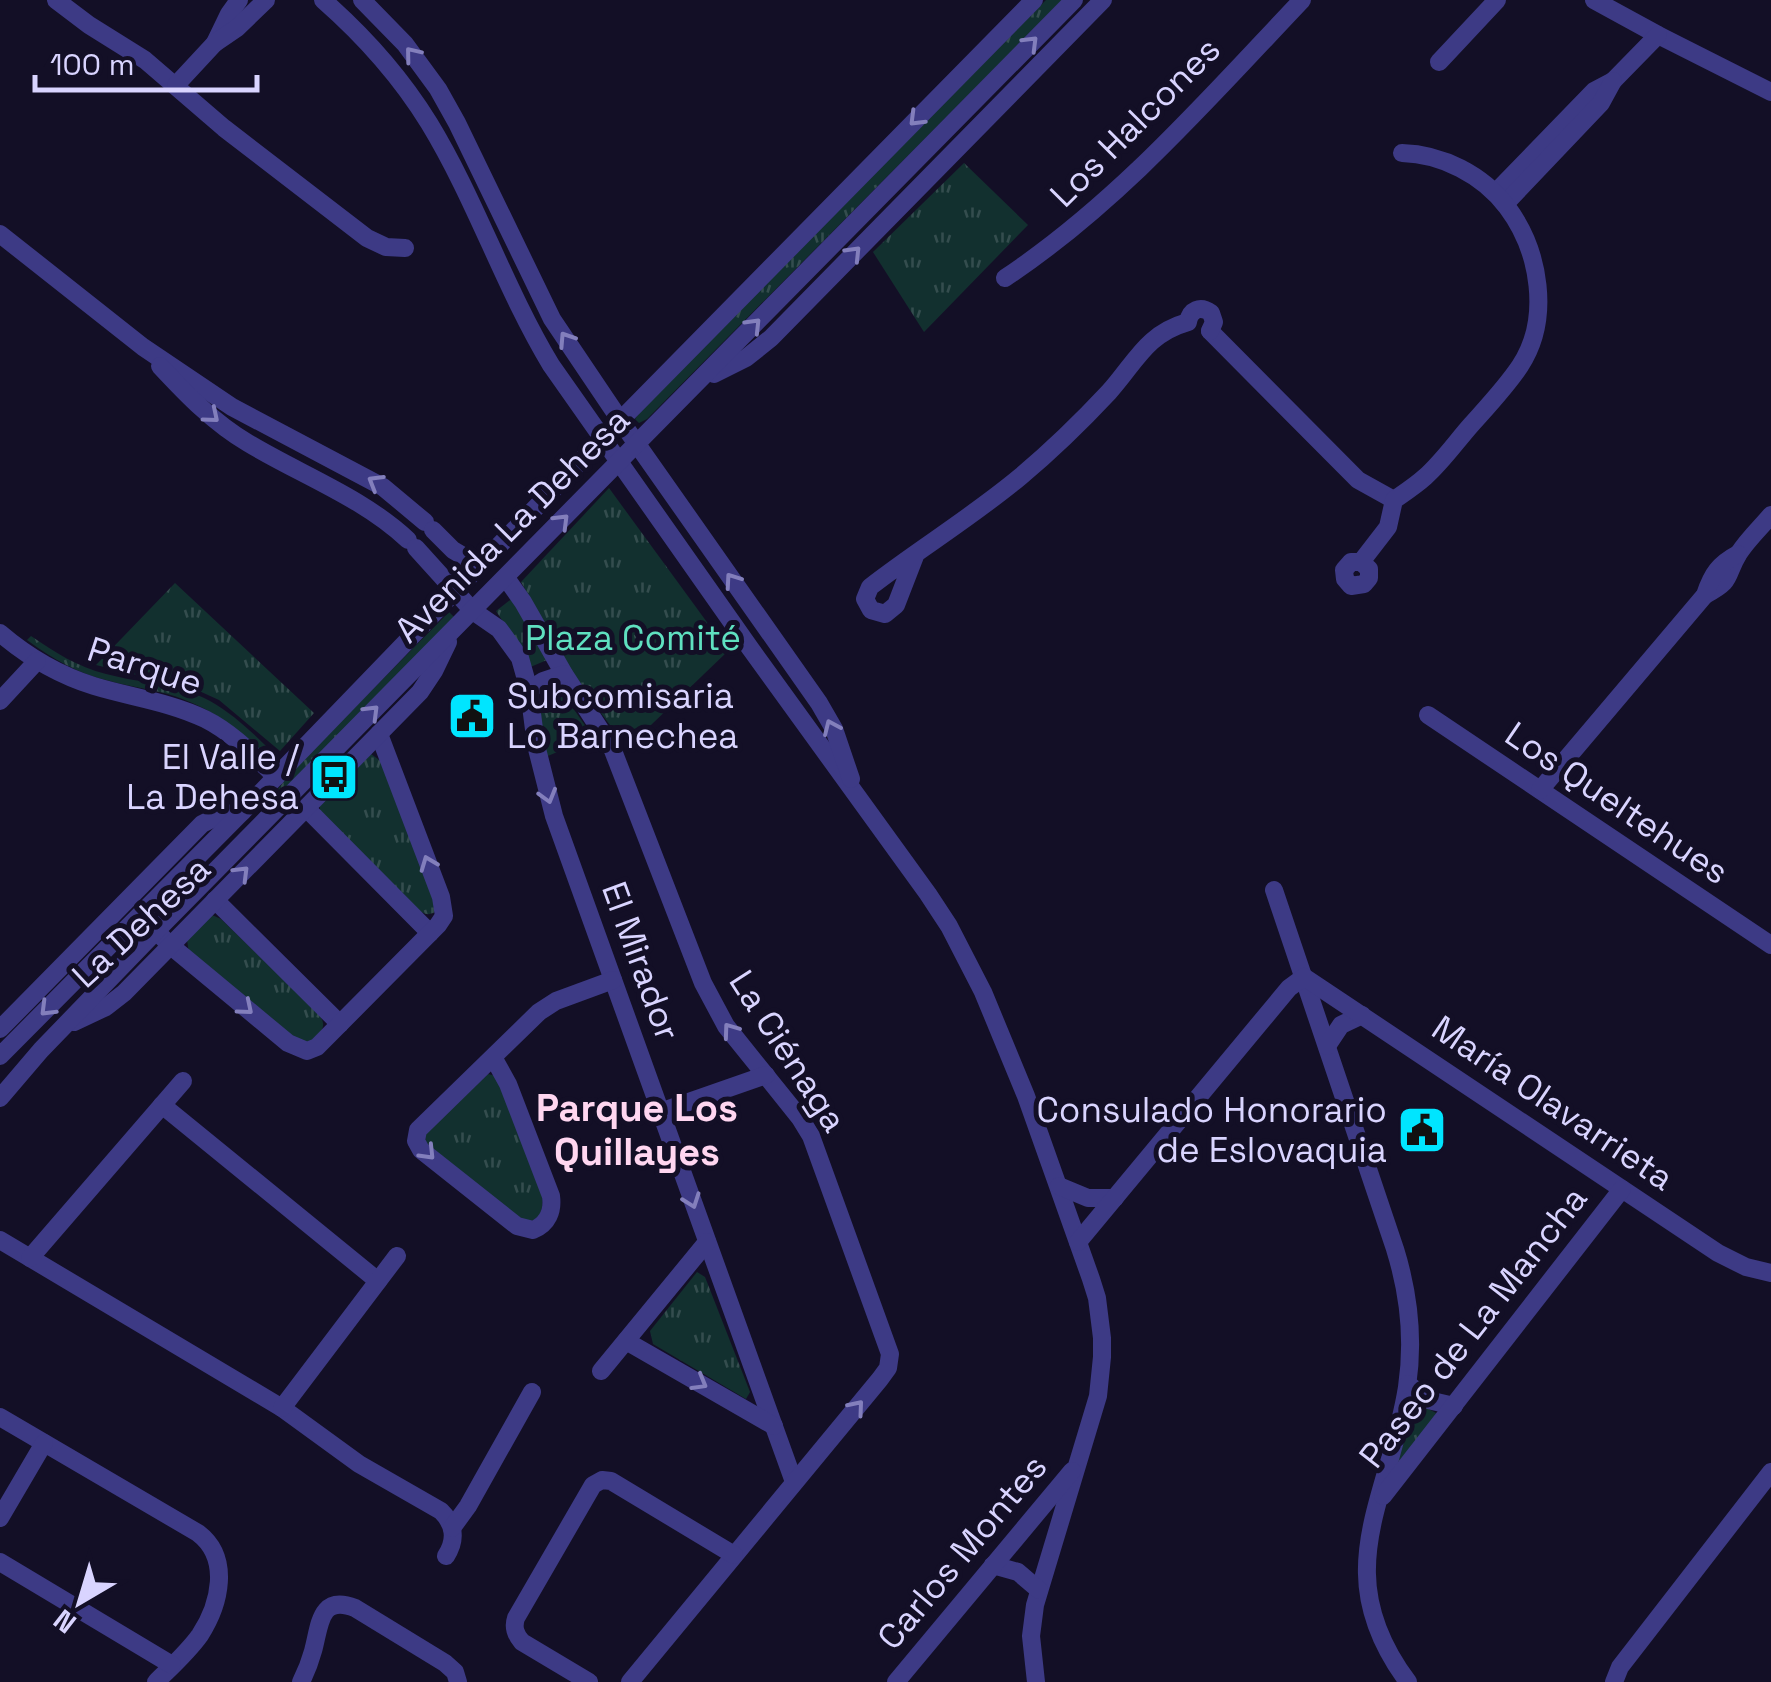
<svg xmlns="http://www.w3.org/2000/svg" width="1771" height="1682" viewBox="0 0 1771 1682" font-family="'Space Grotesk',sans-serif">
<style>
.grass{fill:url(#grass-tufts)}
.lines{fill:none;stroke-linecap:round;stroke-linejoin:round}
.minor{stroke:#3d3a85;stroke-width:18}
.oneway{stroke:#837fbc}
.labels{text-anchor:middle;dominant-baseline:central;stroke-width:10;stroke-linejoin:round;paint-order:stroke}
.street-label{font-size:35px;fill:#d9d4ff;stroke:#130f26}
.park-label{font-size:35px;fill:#5fe0c0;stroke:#130f26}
.poi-label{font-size:35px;fill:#d9d4ff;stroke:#130f26;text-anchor:end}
.neighbourhood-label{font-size:38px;font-weight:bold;fill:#ffd6f0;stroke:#130f26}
</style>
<defs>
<pattern id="grass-tufts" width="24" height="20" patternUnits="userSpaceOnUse" patternTransform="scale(2.5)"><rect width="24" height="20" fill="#12302f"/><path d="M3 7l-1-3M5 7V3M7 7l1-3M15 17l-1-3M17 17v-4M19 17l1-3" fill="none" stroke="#344d4e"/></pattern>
</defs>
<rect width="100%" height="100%" fill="#130f26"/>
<g class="grass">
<path d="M1046,0H1062L647,419L639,423L635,419L641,411Z"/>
<path d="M964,163L1028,225L924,332L873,252Z"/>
<path d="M609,488L728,651L651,725L616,733L576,680L521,582Z"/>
<path d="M175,583L314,713L280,751L219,700L197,690L96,665Z"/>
<path d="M514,597L547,660L528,668L521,649L496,611Z"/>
<path d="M449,612L455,618L251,825L291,772Z"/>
<path d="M31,636C55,652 77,667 106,674C139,683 179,684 210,701C235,715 256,736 275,755L268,756C237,732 224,715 185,700C161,690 135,688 110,681C78,674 53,659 27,640Z"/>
<path d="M550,687L564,695L593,737L543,758C542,736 531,703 550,687Z"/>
<path d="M371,754L382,762L437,902L435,912C428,916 423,914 418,909L320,811V803Z"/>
<path d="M212,915L221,919L318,1013C327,1025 323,1029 315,1040L301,1043L189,953L187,940Z"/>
<path d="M488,1074L496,1076L543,1198L541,1215L530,1222L522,1220L430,1147L425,1141L426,1133Z"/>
<path d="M697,1272L705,1277L750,1392L746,1399L653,1344L650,1331Z"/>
<path d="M1416,1402L1436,1413L1435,1419L1402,1461L1397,1462L1396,1457L1413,1405Z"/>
</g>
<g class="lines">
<g class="minor">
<path d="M56,0L89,25L145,60L224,128L367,238L386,247L405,248"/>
<path d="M323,0C364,36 400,76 429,123C476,200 504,287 551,365L750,648L928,894L949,926L983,992L1026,1096L1091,1279L1097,1298L1102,1338V1357L1098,1396L1035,1605L1031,1636L1036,1682"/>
<path d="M362,0L405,44L438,89L457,123L552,319L620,420L819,703L834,729L851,779"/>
<path d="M1594,0L1658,35L1771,92"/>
<path d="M215,43L229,14L239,0"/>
<path d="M1439,62L1497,0"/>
<path d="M176,85L215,43L237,28L266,0"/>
<path d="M1496,192L1594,91L1613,81L1658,35"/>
<path d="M1505,204L1601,103L1613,81"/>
<path d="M0,234L143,347L232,407L383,487L425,522"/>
<path d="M1005,278C1118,203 1209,98 1302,0"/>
<path d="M1210,331L1358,480L1394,500"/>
<path d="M160,366C187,395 214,423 248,443C301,475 362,497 408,540"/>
<path d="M714,374L746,358L771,338L1103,0"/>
<path d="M433,530L453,550L480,566"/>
<path d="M416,548L473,611L499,629L520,658L529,690L536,745L554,816L794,1482"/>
<path d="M915,556L896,605L885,614L871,610L865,599L870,587C919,549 972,517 1020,477C1051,451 1081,422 1109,392C1136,362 1146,334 1188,322C1190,310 1200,305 1211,313L1214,322L1210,331"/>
<path d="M1361,562L1369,569V578L1364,584L1351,586L1345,579L1344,570L1351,562H1361L1388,527L1394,500C1404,493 1415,486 1425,477C1442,462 1456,442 1471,425C1487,407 1506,387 1520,366C1551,319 1540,251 1507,207C1483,175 1442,154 1402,153"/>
<path d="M506,578L523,602L564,674L612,748L703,983L726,1026L800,1118L811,1136L890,1354L888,1368L880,1379L630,1682"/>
<path d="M1705,595C1735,579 1724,577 1739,553C1748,539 1761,527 1771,515"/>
<path d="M0,633C28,657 59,675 94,686C130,697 170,702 205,719C233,733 254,756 276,777"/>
<path d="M529,690L543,681L564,674"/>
<path d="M0,701L37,661"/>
<path d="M1428,715L1771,945"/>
<path d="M1540,790L1705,595C1712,574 1719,564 1738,554"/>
<path d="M306,808L430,933"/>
<path d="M1274,890L1395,1249C1409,1294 1414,1340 1407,1387C1389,1501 1326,1572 1408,1682"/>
<path d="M215,900L340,1024"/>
<path d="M151,926L171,946L288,1043L307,1051L317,1047L438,925L444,916L441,897L379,734"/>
<path d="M74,1022L106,1007L124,993L420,692L434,671L448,642"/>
<path d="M0,1029L202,824L220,815L242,812"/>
<path d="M1327,1046L1341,1025L1362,1015"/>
<path d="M0,1056L243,811L602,439L1034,0"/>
<path d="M493,1057L508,1084L551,1196C553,1211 548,1224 533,1230L517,1226L421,1150L416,1141L418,1130L539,1012L556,1001L613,980"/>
<path d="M0,1098L41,1050L156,931L1074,0"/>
<path d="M162,1105L378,1281"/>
<path d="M660,1112L766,1075"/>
<path d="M1059,1186L1088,1198H1115"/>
<path d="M0,1240L282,1408L359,1464L441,1511C454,1524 457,1539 446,1556"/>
<path d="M1078,1242L1289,988L1304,977L1718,1253L1746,1267L1771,1273"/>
<path d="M30,1258L183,1081"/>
<path d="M626,1341L774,1426"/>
<path d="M601,1371L707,1242"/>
<path d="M1408,1384L1428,1400L1454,1406"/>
<path d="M282,1408L397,1256"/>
<path d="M0,1417L198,1533C231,1558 220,1604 200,1635C188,1652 171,1667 156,1682"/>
<path d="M1383,1496L1622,1189"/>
<path d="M0,1518L44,1443"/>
<path d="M452,1528L468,1506L532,1392"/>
<path d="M0,1562L172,1665"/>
<path d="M993,1565L1018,1572L1039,1590"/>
<path d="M301,1682C306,1672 310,1662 313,1651C320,1626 319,1594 355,1608L445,1663L455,1672L458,1682"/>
<path d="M589,1682L522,1642C515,1634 513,1627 516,1618L593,1485L602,1480L611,1481L734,1555"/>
<path d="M896,1682L1072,1471"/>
<path d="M1614,1682L1620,1667L1771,1472"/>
</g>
</g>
<defs><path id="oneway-chevron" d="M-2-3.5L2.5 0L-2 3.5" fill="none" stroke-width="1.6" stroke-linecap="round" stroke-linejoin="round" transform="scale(2.5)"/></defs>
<g class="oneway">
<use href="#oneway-chevron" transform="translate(1031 43) rotate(-45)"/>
<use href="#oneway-chevron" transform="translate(412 54) rotate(-129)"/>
<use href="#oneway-chevron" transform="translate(916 119) rotate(135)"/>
<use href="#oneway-chevron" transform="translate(854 253) rotate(-46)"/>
<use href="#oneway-chevron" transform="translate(754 325) rotate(-46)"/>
<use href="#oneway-chevron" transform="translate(566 339) rotate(-123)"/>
<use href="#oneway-chevron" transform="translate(212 416) rotate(40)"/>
<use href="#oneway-chevron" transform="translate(375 482) rotate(-149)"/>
<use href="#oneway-chevron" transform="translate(562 521) rotate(-45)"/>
<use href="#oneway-chevron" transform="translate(732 580) rotate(-125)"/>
<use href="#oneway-chevron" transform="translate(372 712) rotate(-45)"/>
<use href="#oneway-chevron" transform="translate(831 727) rotate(-114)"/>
<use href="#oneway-chevron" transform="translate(548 796) rotate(74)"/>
<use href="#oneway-chevron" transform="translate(428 863) rotate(-111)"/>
<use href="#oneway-chevron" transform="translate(242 873) rotate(-45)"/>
<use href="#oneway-chevron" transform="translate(246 1008) rotate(40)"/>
<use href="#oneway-chevron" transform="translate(47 1009) rotate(135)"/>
<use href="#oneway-chevron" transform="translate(730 1030) rotate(-126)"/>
<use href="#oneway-chevron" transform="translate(428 1153) rotate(46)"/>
<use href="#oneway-chevron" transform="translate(692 1201) rotate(70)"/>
<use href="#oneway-chevron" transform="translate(700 1383) rotate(30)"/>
<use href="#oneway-chevron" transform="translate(857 1407) rotate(-50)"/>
</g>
<defs>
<g id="civic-square" transform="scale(2.5)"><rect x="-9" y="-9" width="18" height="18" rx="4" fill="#00e5ff" stroke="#130f26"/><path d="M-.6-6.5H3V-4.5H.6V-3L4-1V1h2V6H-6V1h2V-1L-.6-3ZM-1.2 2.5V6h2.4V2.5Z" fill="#111"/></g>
<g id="bus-square" transform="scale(2.5)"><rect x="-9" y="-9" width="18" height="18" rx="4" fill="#00e5ff" stroke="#130f26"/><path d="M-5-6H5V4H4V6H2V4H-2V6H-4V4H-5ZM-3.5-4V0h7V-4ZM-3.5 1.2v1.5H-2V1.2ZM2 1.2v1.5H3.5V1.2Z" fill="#111"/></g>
</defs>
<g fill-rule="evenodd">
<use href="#civic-square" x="472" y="716"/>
<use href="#bus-square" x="334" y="777"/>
<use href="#civic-square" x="1422" y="1130"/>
</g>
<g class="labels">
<g class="street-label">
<text transform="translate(1135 122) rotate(-45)">Los Halcones</text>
<text transform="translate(512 525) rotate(-45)">Avenida La Dehesa</text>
<text transform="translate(145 666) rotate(18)">Parque</text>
<text transform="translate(1617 803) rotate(34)">Los Queltehues</text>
<text transform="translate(141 922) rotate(-43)">La Dehesa</text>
<text transform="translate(641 961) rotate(70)">El Mirador</text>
<text transform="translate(788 1051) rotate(57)">La Ciénaga</text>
<text transform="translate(1553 1103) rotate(34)">María Olavarrieta</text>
<text transform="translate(1473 1327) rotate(-52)">Paseo de La Mancha</text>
<text transform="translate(962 1552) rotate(-50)">Carlos Montes</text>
</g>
<g class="park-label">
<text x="633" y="638">Plaza Comité</text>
</g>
<g class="poi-label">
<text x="507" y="696" text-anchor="start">Subcomisaria<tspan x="507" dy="40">Lo Barnechea</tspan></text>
<text x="299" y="757">El Valle /<tspan x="299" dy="40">La Dehesa</tspan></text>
<text x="1387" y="1110">Consulado Honorario<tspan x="1387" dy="40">de Eslovaquia</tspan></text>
</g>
<g class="neighbourhood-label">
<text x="637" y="1108">Parque Los<tspan x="637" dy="44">Quillayes</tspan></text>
</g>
</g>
<g transform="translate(80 1602) rotate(218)" stroke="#130f26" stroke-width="8" paint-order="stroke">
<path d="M0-8L18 38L0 25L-18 38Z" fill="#d9d4ff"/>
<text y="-15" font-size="28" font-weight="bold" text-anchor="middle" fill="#d9d4ff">N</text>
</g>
<path d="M35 75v15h222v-15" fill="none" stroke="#d9d4ff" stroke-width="5"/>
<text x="50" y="75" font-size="30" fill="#d9d4ff" stroke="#130f26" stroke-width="8" paint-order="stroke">100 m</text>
</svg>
